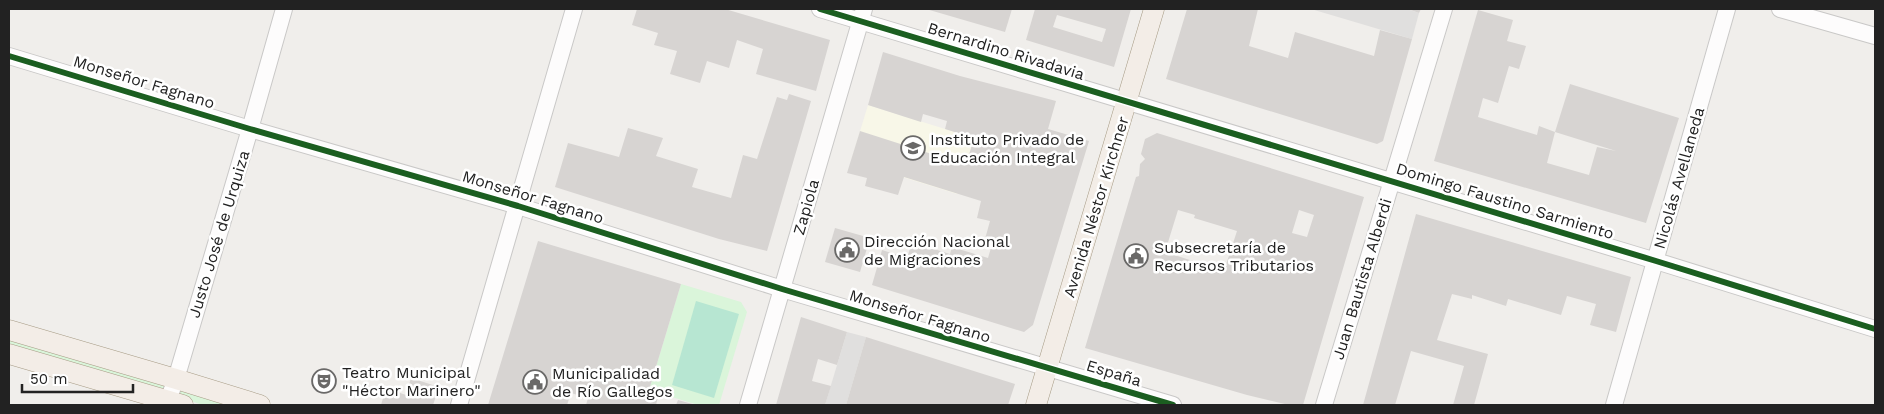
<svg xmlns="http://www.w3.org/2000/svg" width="1884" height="414" viewBox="0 0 1884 414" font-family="'Work Sans',sans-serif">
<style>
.education{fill:#f8f7e8}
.park{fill:#daf5da}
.pitch{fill:#b7e6d2}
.parking{fill:#e0dfde}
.building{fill:#d7d4d2;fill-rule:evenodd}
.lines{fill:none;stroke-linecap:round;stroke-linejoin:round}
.minor-casing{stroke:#c9c8c7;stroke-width:18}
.major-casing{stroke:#a79c86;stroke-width:21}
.minor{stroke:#fdfcfc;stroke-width:16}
.major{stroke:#f3ede7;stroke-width:20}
.cycleway-casing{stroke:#fff;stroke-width:9}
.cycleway{stroke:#1b5e20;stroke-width:6}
.labels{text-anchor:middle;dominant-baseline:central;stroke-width:5;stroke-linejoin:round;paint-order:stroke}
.street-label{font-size:16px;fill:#222;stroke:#fff}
.poi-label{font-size:16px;fill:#222;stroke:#fff;text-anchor:start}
</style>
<rect width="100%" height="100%" fill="#f0eeeb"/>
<path class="education" d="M868,105L974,138L957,194L851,161Z"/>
<g class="park">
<path d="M681,284L741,302L747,312L719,405H698L649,390Z"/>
<path d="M9,335L166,383L165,391L9,348Z"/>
<path d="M180,389L241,405H203L181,398L178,392Z"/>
</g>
<path class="pitch" d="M696,301L739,314L714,398L672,385Z"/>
<g class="parking">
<path d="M1311,9H1407L1419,13L1412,39Z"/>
<path d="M847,332L866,337L846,405H825Z"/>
</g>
<g class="building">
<path d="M637,9H725L830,40L816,91L756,74L763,49L737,40L729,68L707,61L700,83L670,74L677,51L654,45L658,33L632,25Z"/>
<path d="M926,9H1012L1005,32Z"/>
<path d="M1035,9H1131L1114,67L1026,40ZM1057,15L1106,29L1102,42L1053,27Z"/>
<path d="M1187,9H1258L1249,46L1288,58L1295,32L1374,56L1380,30L1412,39L1383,141L1377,144L1166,79Z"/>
<path d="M1408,9H1421L1419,13Z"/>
<path d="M1478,10L1513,20L1507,41L1526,46L1519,69L1509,66L1498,103L1483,98L1478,117L1537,135L1539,126L1555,132L1547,163L1589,175L1597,147L1616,151L1555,132L1570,84L1679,118L1646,223L1434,161Z"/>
<path d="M883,52L960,76L1056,101L1048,129L1089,141L1033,325L1024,332L872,285L882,250L907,258L912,242L950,254L952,247L988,258L993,241L985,239L990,221L977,218L981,201L904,177L898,195L865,186L867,178L847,173L860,131L966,165L974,138L945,129L947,121L923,114L921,122L868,105Z"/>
<path d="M789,94L811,101L767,251L719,239L555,187L568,143L619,157L628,128L663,138L656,156L698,169L692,187L731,198L743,155L757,159L777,97L787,100Z"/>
<path d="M1157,133L1364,197L1303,405H1289L1247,395L1085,348L1136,177L1139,176L1140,164L1145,159L1141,154L1145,139ZM1178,210L1195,215L1194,218L1237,231L1224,271L1165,252ZM1299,210L1314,215L1307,237L1292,233Z"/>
<path d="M1416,214L1631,277L1616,332L1590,325L1596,304L1567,296L1561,315L1508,299L1506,306L1472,295V299L1452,294L1437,340L1488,354L1474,405H1453L1464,366L1411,351L1395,405H1363Z"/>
<path d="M835,228L870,238L860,272L825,262Z"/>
<path d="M538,241L681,284L649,390L659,393L656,405H615L610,404L609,405H586L588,398L571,393L567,405H488Z"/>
<path d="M801,317L847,332L837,365L818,359L812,381L831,386L825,405H776Z"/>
<path d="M866,337L1015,384L1008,405H846Z"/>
<path d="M411,378L439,387L433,405H381L386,388L406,395Z"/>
<path d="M678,400L696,405H676Z"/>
</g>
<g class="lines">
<g class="minor-casing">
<g id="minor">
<path d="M820,9L1656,261L1875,329"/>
<path d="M1780,9L1875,36"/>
<path d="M9,56L250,129L518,206L782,289L1173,405"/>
<path d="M166,405L176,379L250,129L284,9"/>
<path d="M459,405L574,9"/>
<path d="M748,405L864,9"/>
<path d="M1324,405L1444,9"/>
<path d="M1614,405L1727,9"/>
</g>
</g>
<g class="major-casing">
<g id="major">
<path d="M9,330L176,379L260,405"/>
<path d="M9,354L183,405"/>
<path d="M1036,405L1154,9"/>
</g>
</g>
<use href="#minor" class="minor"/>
<use href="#major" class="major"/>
<g class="cycleway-casing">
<g id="cycleway">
<path d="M820,9L1656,261L1875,329"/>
<path d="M9,56L250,129L518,206L782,289L1173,405"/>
</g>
</g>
<use href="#cycleway" class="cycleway"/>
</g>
<defs>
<g id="university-ring" transform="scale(1.25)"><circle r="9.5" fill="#fff" stroke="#6a6968" stroke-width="1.5"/><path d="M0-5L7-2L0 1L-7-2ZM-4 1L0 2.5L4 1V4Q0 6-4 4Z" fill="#6a6968"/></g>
<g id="civic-ring" transform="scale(1.25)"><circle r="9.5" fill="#fff" stroke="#6a6968" stroke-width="1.5"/><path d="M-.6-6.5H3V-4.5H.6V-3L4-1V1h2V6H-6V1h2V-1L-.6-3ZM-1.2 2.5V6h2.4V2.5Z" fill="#6a6968"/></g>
<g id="theatre-ring" transform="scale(1.25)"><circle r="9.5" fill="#fff" stroke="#6a6968" stroke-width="1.5"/><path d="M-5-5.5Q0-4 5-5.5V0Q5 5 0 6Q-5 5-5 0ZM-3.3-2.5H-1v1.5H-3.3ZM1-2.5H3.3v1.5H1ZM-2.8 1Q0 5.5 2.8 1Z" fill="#6a6968"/></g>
</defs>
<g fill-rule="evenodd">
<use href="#university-ring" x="913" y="148"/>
<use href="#civic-ring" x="847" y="250"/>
<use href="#civic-ring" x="1136" y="256"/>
<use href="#theatre-ring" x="324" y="381"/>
<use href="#civic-ring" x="535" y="382"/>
</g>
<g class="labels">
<g class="street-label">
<text transform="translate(1006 51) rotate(17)">Bernardino Rivadavia</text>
<text transform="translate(144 82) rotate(17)">Monseñor Fagnano</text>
<text transform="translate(1679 178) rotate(-74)">Nicolás Avellaneda</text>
<text transform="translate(533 197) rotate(17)">Monseñor Fagnano</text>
<text transform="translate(1505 201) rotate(17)">Domingo Faustino Sarmiento</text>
<text transform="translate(806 207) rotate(-74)">Zapiola</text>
<text transform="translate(1096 207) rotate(-73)">Avenida Néstor Kirchner</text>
<text transform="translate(219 234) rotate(-73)">Justo José de Urquiza</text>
<text transform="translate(1362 279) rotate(-73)">Juan Bautista Alberdi</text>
<text transform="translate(920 316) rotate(17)">Monseñor Fagnano</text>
<text transform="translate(1114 373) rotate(17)">España</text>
</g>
<g class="poi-label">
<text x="930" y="139">Instituto Privado de<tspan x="930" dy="18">Educación Integral</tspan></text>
<text x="864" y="241">Dirección Nacional<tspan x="864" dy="18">de Migraciones</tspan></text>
<text x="1154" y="247">Subsecretaría de<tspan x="1154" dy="18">Recursos Tributarios</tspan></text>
<text x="342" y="372">Teatro Municipal<tspan x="342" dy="18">"Héctor Marinero"</tspan></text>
<text x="552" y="373">Municipalidad<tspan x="552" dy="18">de Río Gallegos</tspan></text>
</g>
</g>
<rect width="1884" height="414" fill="none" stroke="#222222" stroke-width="20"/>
<path d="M22 384v8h111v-8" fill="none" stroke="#222222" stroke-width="2.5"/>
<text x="30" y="384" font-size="15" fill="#222222" stroke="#ffffff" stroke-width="4" paint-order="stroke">50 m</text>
</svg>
